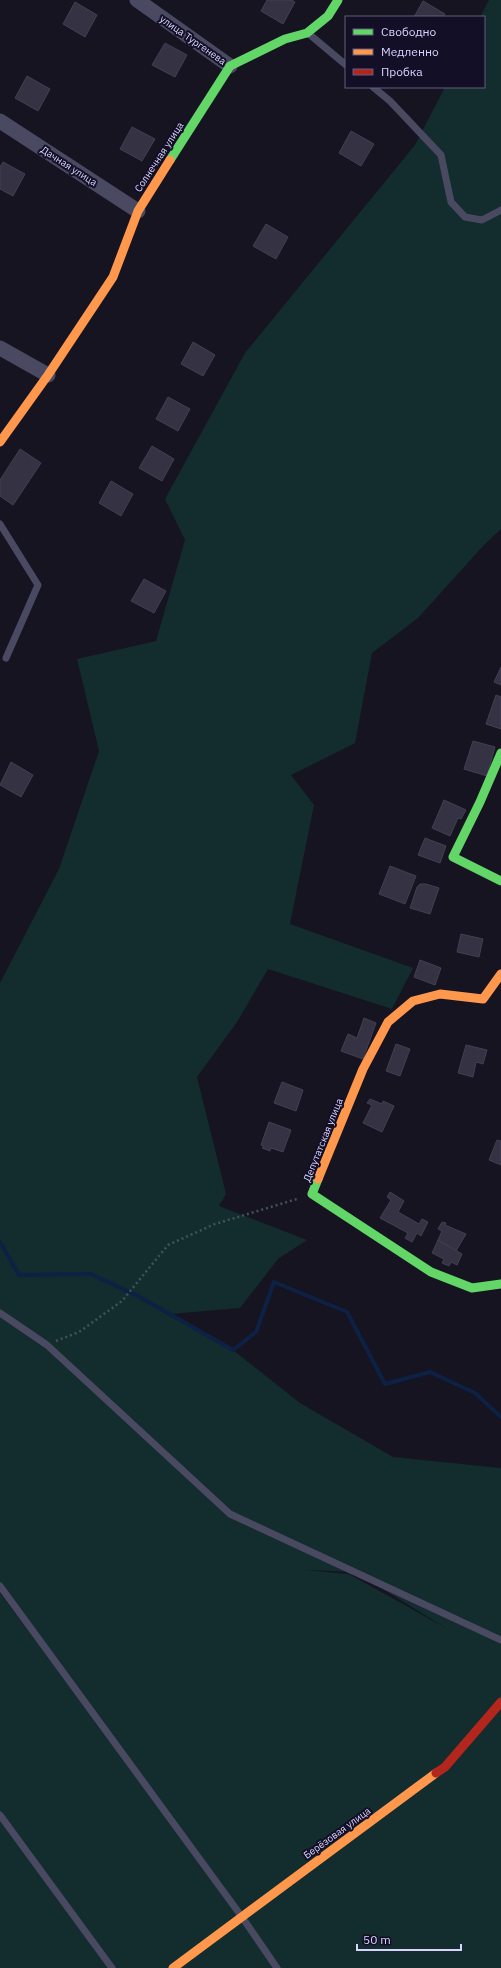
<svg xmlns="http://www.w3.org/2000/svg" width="501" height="1968" viewBox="0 0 501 1968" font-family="'IBM Plex Sans',sans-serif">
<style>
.green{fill:#132c2d;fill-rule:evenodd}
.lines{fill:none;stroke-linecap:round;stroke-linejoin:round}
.stream{stroke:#0d2144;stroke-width:4}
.building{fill:#343243;stroke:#433f54}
.path{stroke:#44505f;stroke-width:2.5;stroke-dasharray:2 3;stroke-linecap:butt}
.lane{stroke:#4a4962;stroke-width:7}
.street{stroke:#4a4962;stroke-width:15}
.fast{stroke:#63d668;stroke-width:9}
.slow{stroke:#ff974d;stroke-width:9}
.jam{stroke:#b3261e;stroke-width:9}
.labels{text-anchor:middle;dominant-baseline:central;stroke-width:4;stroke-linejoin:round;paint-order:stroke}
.street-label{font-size:10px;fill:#d9d4ff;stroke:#130f26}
</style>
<rect width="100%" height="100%" fill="#161421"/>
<path class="green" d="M489,0H501V529L484,545L418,618L372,653L355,743L291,775L314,805L290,924L413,968L392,1009L268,969L237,1022L197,1077L226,1194L219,1206L307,1240L278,1259L240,1308L170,1314L233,1350L300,1403L393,1457L501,1468V1968H0V1593L207,1870L0,1586V983L59,869L99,751L77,659L156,641L185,540L165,499L245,353L415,145L445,87H484V17H480ZM305,1570L355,1572L446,1628L349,1574Z"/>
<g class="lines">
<path class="stream" d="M0,1242L19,1275L91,1274L138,1296L233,1350L256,1332L274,1282L347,1312L385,1384L430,1372L475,1393L501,1417"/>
</g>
<g class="building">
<path d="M267,0H292L295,2L283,24L261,11Z"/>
<path d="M423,1L445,14L443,17H414Z"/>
<path d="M75,2L97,15L85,37L63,24Z"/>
<path d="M165,43L187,55L175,77L152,65Z"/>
<path d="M27,76L50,89L38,111L15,98Z"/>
<path d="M132,127L155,139L142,161L120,149Z"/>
<path d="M351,131L374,144L361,166L339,153Z"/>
<path d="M3,162L25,174L13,196L0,189V167Z"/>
<path d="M266,224L288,237L276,259L253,246Z"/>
<path d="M193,342L215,355L203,376L181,364Z"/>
<path d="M168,397L190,409L178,431L156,419Z"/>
<path d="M152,446L174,459L162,481L139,468Z"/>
<path d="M20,449L41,463L13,505L0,496V480Z"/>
<path d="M111,481L133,494L121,516L99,503Z"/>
<path d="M144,579L166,591L154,613L131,601Z"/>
<path d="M501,667V685L494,682Z"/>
<path d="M496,695L501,697V729L486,724Z"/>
<path d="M473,741L495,747L487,776L464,769Z"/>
<path d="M11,762L33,775L21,797L0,785Z"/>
<path d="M444,800L466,810L461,819L458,818L450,836L432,828Z"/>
<path d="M425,838L446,846L440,863L418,855Z"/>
<path d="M390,866L416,876L405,904L379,894Z"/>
<path d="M420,884H426L439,888L430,914L410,908L417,887Z"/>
<path d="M461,934L483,939L479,957L457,952Z"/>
<path d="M420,960L441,968L435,985L414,977Z"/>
<path d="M364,1018L376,1023L363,1059L341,1051L348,1034L357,1038Z"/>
<path d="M396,1044L410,1049L400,1076L386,1071Z"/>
<path d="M466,1045L487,1050L483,1064L476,1062L473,1077L458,1073Z"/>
<path d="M282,1082L303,1090L296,1111L274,1103Z"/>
<path d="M370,1099L382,1104L383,1101L394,1106L382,1132L363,1123L372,1105L367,1103Z"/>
<path d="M269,1122L291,1130L283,1152L271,1148L270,1151L262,1148L264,1146L261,1145Z"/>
<path d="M497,1140L501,1141V1165L489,1160Z"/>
<path d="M390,1192L404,1201L398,1212L419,1224L422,1219L428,1222L421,1236L417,1233L412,1242L405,1238L408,1233L380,1218L391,1200L387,1197Z"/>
<path d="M442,1222L446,1223L445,1225L466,1234L456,1251L438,1240L442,1231L438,1229Z"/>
<path d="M438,1240L462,1254L457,1265L451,1262L449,1266L442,1263L444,1259L432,1253Z"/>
</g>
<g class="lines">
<path class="path" d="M56,1341L79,1332L122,1301L168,1245L215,1224L297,1199"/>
<g class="lane">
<path d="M309,34L346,65"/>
<path d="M373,87L390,101L441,155L451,202L465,217L482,220L501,210"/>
<path d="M0,524L38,585L6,658"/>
<path d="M0,1313L47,1345L230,1514L501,1640"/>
<path d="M0,1586L242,1917L277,1968"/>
<path d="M0,1815L112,1968"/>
</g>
<g class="street">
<path d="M137,0L230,66"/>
<path d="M0,121L138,211"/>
<path d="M0,348L48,375"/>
</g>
<g class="fast">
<path d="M170,160L230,66L285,39L307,33L328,16L338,0"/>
<path d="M501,753L480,802L453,857L501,881"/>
<path d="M318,1179L312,1194L431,1272L472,1288L501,1284"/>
</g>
<g class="slow">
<path d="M0,442L48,375L113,277L138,211L170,160"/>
<path d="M318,1179L363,1069L388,1022L413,1001L440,994L483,999L501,974"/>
<path d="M173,1968L436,1773"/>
</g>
<path class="jam" d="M436,1773L445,1767L501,1702"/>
</g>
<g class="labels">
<g class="street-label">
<text transform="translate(193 40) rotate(35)">улица Тургенева</text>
<text transform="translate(159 157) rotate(-57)">Солнечная улица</text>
<text transform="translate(69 166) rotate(33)">Дачная улица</text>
<text transform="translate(323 1140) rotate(-68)">Депутатская улица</text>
<text transform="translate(337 1833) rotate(-36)">Берёзовая улица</text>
</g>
</g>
<rect x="345" y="16" width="140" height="72" fill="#130f26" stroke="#625e7d"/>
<rect x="353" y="29" width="20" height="6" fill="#63d668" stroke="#625e7d"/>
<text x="381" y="36" font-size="12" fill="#d9d4ff">Свободно</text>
<rect x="353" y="49" width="20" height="6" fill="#ff974d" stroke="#625e7d"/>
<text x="381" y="56" font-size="12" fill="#d9d4ff">Медленно</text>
<rect x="353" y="69" width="20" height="6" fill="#b3261e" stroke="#625e7d"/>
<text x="381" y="76" font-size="12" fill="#d9d4ff">Пробка</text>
<path d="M357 1944v6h104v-6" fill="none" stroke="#d9d4ff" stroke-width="2"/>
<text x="363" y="1944" font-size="12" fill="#d9d4ff" stroke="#130f26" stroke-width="3" paint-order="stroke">50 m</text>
</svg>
